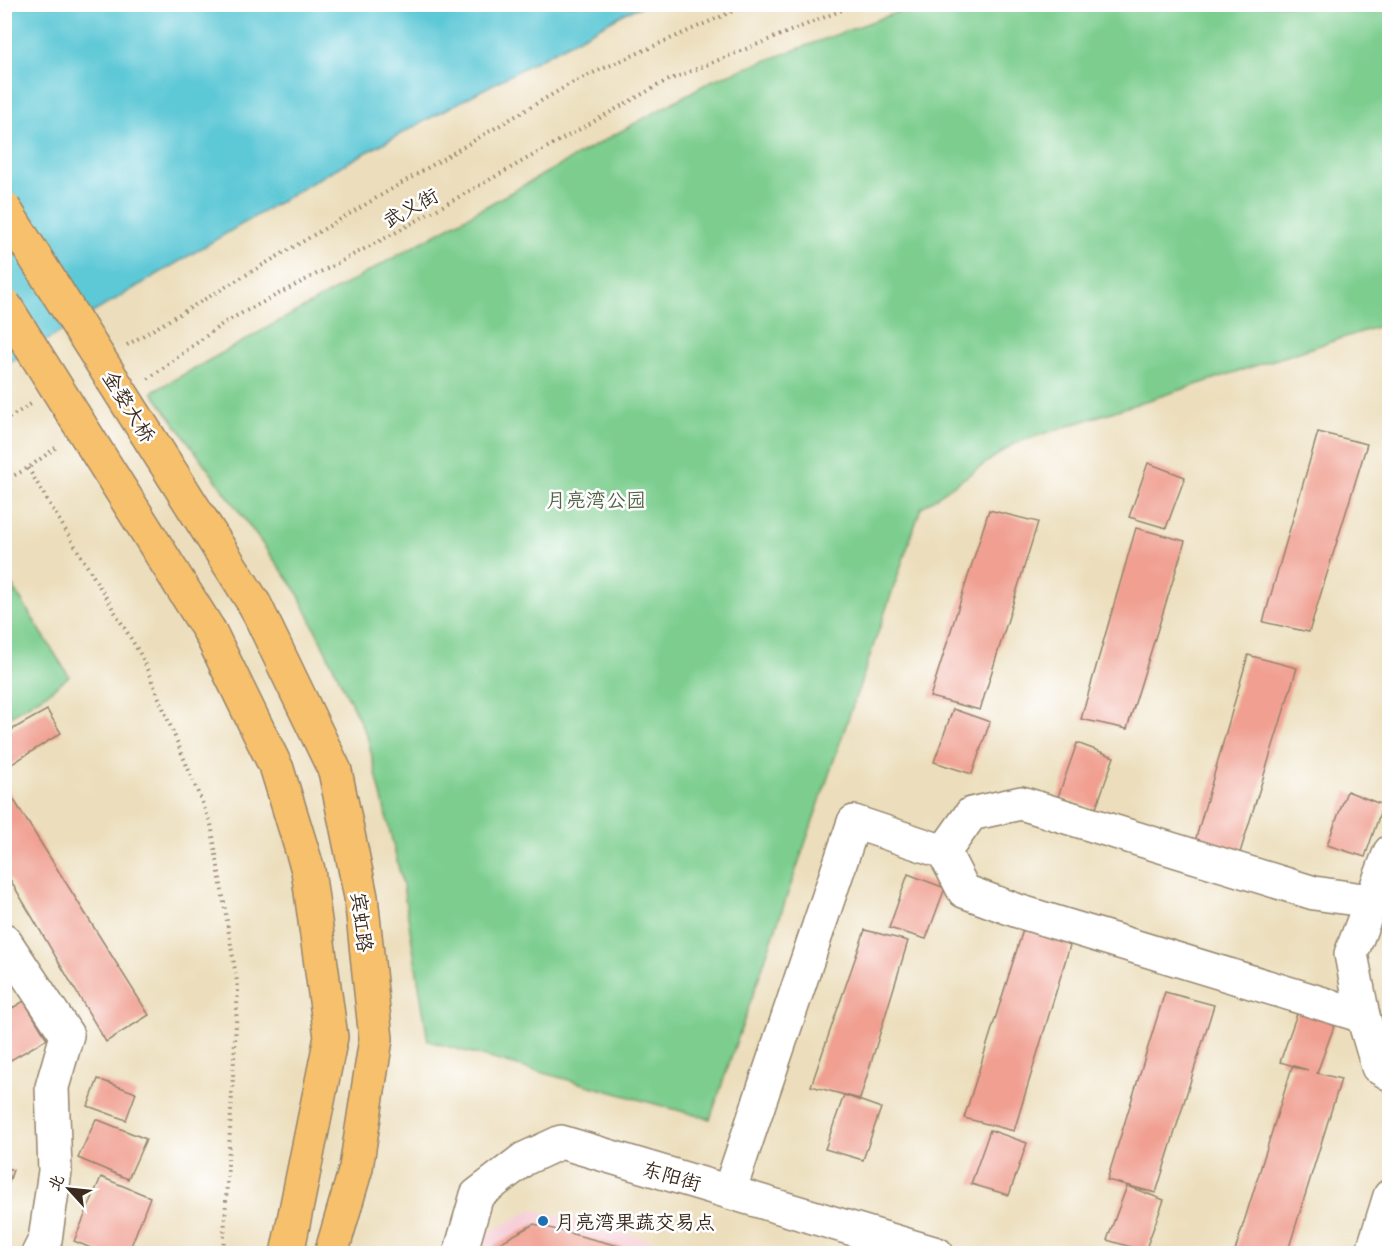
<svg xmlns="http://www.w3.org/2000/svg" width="1394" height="1258" viewBox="0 0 1394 1258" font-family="'Playpen Sans','LXGW WenKai TC',sans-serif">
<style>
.built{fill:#f6cfd7}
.green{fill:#7ccd8e;stroke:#5c7c56;stroke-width:1.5}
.water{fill:#5dc8d6;stroke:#4c797a;stroke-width:1.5}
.building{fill:#f09f90}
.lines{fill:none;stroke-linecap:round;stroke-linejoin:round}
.minor-casing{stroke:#94846d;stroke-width:36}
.major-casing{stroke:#94846d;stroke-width:36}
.path{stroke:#94846d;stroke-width:4;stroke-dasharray:1.5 4.5;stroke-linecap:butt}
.minor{stroke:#fff;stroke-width:33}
.major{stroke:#f7c06c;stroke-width:33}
.major-bridge-casing{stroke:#94846d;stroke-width:36;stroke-linecap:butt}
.major-bridge{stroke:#f7c06c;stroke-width:33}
.poi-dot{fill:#1f6fb2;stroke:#fff;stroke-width:2}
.labels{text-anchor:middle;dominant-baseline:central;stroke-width:5;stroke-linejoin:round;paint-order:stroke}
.street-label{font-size:20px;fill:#3b2a1e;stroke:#fff}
.park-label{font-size:20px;fill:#526345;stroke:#fff}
.poi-label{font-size:20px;fill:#3b2a1e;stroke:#fff;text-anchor:start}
</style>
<rect width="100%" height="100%" fill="#fff"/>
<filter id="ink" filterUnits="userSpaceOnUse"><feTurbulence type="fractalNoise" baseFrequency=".0167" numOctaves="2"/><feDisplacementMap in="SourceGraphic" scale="12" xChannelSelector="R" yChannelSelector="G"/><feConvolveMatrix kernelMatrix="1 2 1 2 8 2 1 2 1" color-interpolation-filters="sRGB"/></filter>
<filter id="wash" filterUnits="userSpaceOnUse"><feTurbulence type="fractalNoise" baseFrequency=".008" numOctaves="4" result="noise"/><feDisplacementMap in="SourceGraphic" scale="24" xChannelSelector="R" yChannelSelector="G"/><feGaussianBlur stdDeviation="1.35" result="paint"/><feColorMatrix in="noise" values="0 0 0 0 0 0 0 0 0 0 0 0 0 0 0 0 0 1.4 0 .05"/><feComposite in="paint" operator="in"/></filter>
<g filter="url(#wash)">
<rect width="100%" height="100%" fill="#ecdebc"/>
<path class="built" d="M532,1209L701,1253L481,1254L488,1233Z"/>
<g class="green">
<path d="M917,5H1389V323L1015,443L921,508L710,1119L428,1041L403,886L367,736L296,590L152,392L713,80Z"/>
<path d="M4,573L69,676L49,692L5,719Z"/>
</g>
<path class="water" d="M4,5H645L627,12L328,173L5,365Z"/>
<g id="blocks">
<g class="building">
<path d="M1318,432L1367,444L1309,632L1263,622Z"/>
<path d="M1148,463L1185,477L1166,528L1129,517Z"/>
<path d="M989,510L1038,522L980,710L930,697Z"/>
<path d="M1136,528L1185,541L1127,729L1081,719Z"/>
<path d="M1248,655L1297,668L1239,856L1194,845Z"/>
<path d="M953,709L990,722L972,774L934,762Z"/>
<path d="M47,710L61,733L4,769V734Z"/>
<path d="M1077,743L1114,757L1096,808L1058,797Z"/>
<path d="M7,789L149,1015L106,1042L5,871V790Z"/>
<path d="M1347,791L1383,805L1365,857L1327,845Z"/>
<path d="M908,874L945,888L926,939L889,928Z"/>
<path d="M865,930L908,941L860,1099L811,1086Z"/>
<path d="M1023,930L1071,942L1014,1131L964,1118Z"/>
<path d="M1165,992L1214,1005L1156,1193L1107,1180Z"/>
<path d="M24,1001L47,1039L4,1064V1013Z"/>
<path d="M1299,1008L1336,1021L1317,1073L1341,1079L1287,1254H1234L1292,1067L1308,1070L1280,1062Z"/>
<path d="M98,1079L136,1093L126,1120L88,1106Z"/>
<path d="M844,1095L881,1108L863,1160L825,1149Z"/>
<path d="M96,1119L146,1139L128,1179L78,1158Z"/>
<path d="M990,1130L1027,1143L1009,1195L971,1184Z"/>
<path d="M4,1167L13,1170L5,1194H4Z"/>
<path d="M101,1177L150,1197L128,1254H105L74,1241Z"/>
<path d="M1127,1186L1164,1200L1145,1251L1107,1240Z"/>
<path d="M534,1224L646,1253V1254H491L494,1246Z"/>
</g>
</g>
</g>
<g filter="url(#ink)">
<use href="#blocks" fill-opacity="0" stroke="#94846d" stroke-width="1.5"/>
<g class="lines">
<g class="minor-casing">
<g id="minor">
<path d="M944,852L971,814L1021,803L1314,893L1370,901"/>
<path d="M1390,852L1351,954L1363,1016L1378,1067L1390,1074"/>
<path d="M4,940L67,1035L52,1087L55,1171L45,1240L38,1254"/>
<path d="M729,1192L854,822L944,852L964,891L1018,911L1363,1016"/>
<path d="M460,1254L477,1195L524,1159L561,1142L937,1254"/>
<path d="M1372,1254L1390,1196"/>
</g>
</g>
<g class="major-casing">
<g id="major">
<path d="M255,605L335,771L361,897L376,1039L356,1168L331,1254"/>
<path d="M210,632L277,769L308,870L331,1037L287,1254"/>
</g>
</g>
<g class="path">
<path d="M127,345L575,81L749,4"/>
<path d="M148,379L225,322L391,235L664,82L857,4"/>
<path d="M4,421L31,404"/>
<path d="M28,468L142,657L211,824L238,988L223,1254"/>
<path d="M4,481L28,468L58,446"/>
</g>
<use href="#minor" class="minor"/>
<use href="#major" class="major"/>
<g class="major-bridge-casing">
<g id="major-bridge">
<path d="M4,208L255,605"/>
<path d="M4,304L210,632"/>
</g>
</g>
<use href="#major-bridge" class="major-bridge"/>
</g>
</g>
<circle class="poi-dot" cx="543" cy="1221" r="6"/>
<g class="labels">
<g class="street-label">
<text transform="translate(410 207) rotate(-29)">武义街</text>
<text transform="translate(130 406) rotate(58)">金婺大桥</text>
<text transform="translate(363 922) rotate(83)">宾虹路</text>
<text transform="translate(672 1175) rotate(16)">东阳街</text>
</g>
<g class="park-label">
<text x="596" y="499">月亮湾公园</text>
</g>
<g class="poi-label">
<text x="555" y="1221">月亮湾果蔬交易点</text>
</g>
</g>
<rect width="1394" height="1258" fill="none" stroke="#fff" stroke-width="24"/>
<g transform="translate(69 1189) rotate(297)" stroke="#ffffff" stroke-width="4.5" paint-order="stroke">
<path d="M0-4.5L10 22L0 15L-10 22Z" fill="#3b2a1e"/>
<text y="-9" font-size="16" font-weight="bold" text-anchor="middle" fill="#3b2a1e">北</text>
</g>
</svg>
